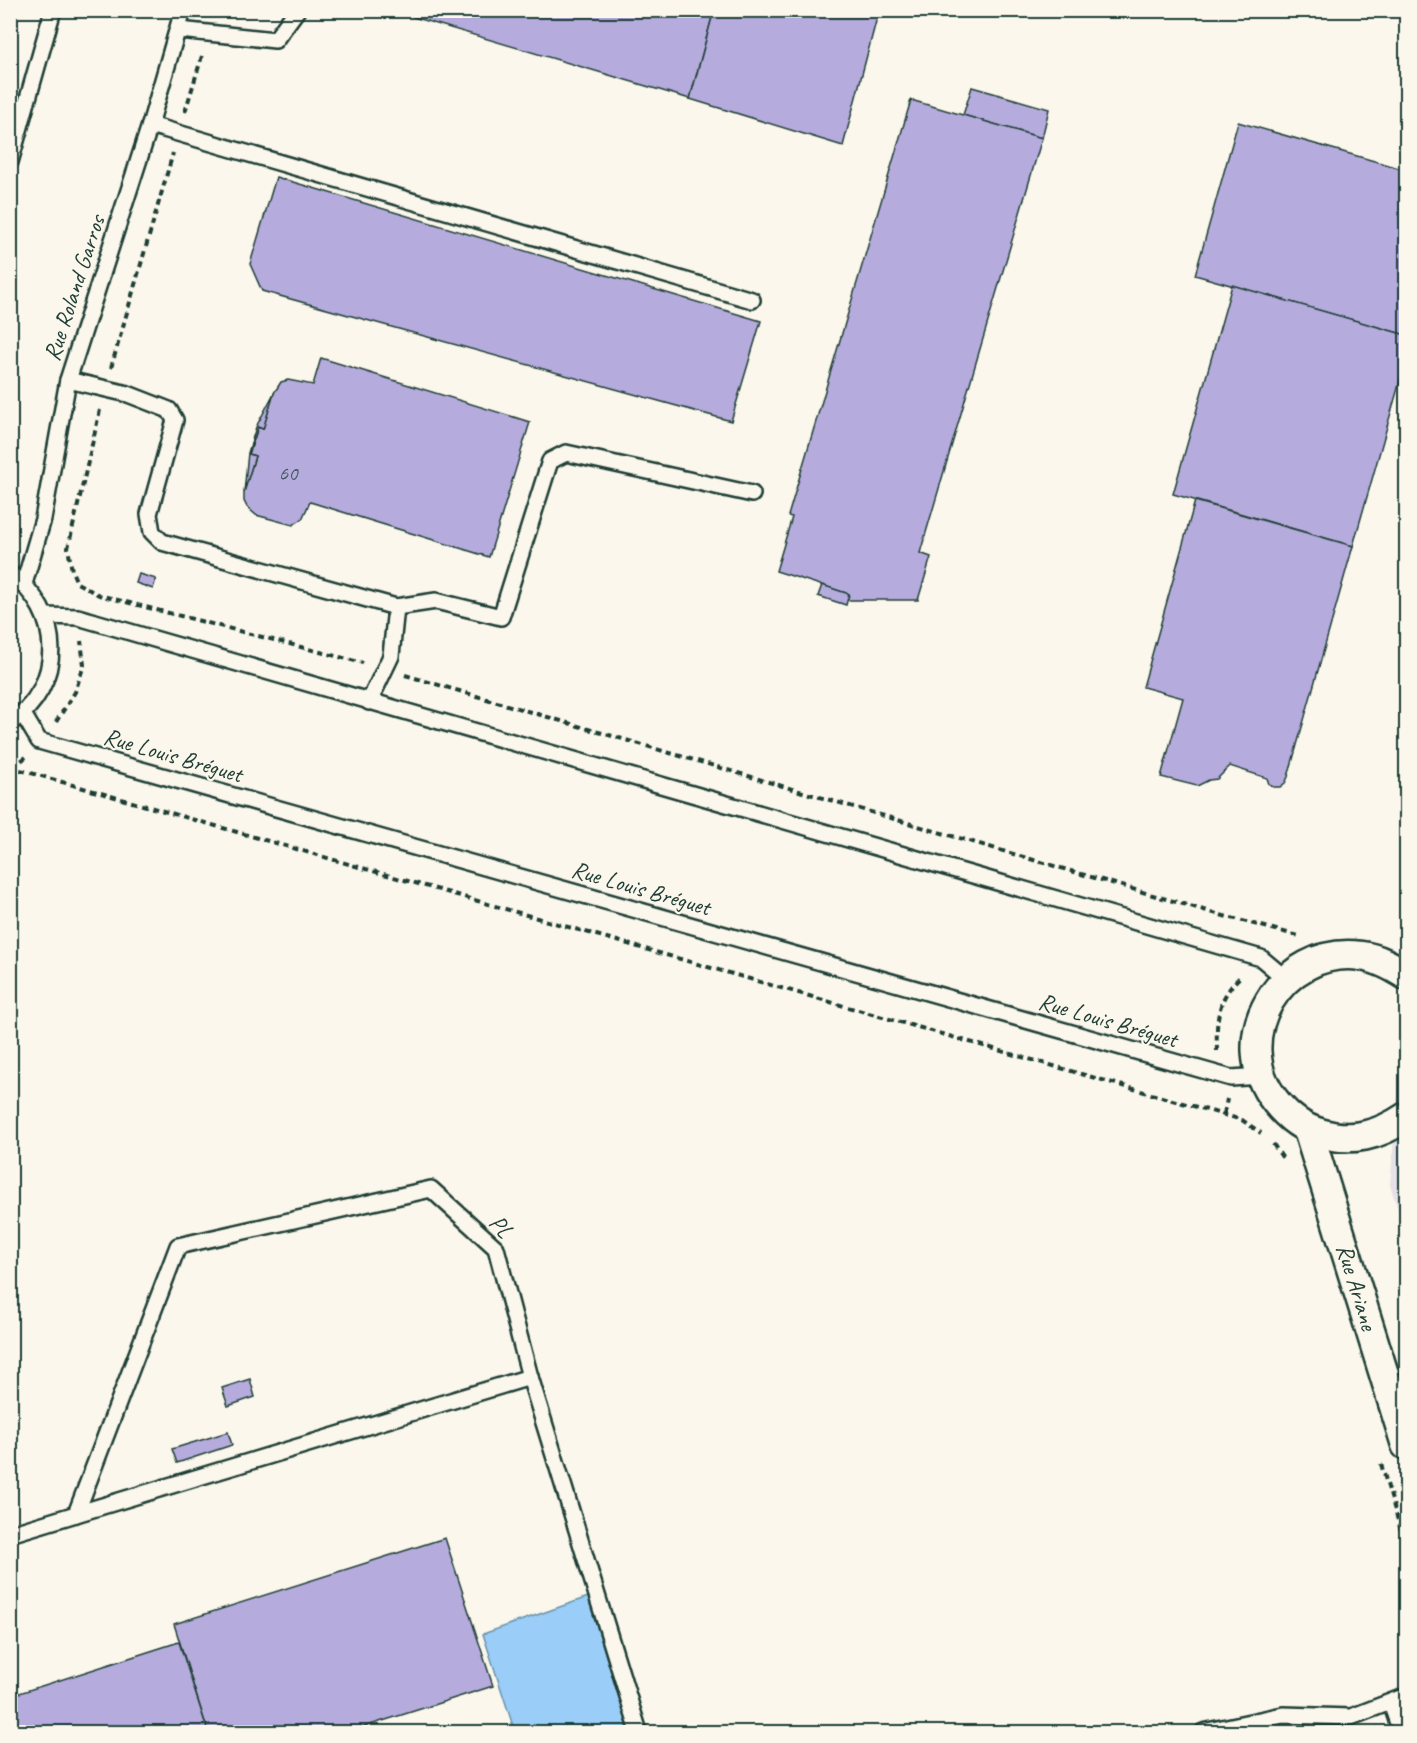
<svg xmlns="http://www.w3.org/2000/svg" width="1417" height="1743" viewBox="0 0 1417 1743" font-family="Caveat,sans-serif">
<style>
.built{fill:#e6e0e8}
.water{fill:#9acdf7;stroke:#6993a9;stroke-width:1.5}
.building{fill:#b5acdd;stroke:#1f3d34;stroke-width:1.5}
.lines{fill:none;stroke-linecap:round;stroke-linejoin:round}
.lane-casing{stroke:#1f3d34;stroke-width:20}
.street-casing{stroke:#1f3d34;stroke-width:33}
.path{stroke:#1f3d34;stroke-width:4;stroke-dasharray:6 4.5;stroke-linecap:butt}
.lane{stroke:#fbf7ec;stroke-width:15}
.street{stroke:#fbf7ec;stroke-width:28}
.labels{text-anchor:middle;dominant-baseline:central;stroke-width:4.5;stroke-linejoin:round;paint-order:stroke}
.number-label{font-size:21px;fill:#44595e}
.street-label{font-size:24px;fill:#1f3d34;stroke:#fbf7ec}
</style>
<rect width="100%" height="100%" fill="#fbf7ec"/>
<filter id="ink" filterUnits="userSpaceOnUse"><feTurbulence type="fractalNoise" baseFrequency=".0167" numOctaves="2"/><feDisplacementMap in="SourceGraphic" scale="12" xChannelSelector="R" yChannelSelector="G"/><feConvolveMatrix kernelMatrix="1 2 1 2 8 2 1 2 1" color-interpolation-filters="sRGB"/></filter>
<g filter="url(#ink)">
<path class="built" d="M1406,1005V1234L1390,1185Z"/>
<path class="water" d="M588,1597L627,1723V1732H515L483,1634Z"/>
<g class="building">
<path d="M415,10H714L690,99L413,17Z"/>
<path d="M714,10H879L843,146L690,99Z"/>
<path d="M972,87L1049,109L1042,138L963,115Z"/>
<path d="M911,100L1042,138L920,553L931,557L918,600H847L849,594L776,571L792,517L788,516Z"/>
<path d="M1238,122L1406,170V335L1195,275Z"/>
<path d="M276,177L761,321L731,421L262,291L250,264Z"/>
<path d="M1232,285L1406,335V360L1353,546L1173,494Z"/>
<path d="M321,358L530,422L489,557L310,502L302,519L293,525L256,515L247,507L244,501V492L255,456L249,454L258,427L263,429L274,393L281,382L288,380L313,385Z"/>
<path d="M274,393L263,429L258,427L249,454L255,456L244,492L248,453L256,427Z"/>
<path d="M1195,501L1353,546L1288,777L1285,783L1280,787H1273L1269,784L1267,778L1230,766L1217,779L1209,780L1197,786L1161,777L1183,698L1143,687Z"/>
<path d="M139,574L156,579L153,589L136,583Z"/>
<path d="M822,585L849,594L846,605L818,596Z"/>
<path d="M250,1379L255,1397L228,1406L222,1388Z"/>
<path d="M228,1432L232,1445L177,1463L172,1449Z"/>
<path d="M445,1538L493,1686L348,1732H208L174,1624Z"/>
<path d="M179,1642L208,1732H10V1696Z"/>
</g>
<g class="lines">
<g class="lane-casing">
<g id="lane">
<path d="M179,30L275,40L297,10"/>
<path d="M150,125L752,300"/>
<path d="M10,162L53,10"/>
<path d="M68,380L128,394L169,410L175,420L149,514L152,532L162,542L396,607L436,601L501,617L550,461L566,453L752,494"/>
<path d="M10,574C64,611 65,686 10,723"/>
<path d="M24,584L43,519L68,380L150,125L183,10"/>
<path d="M46,616L78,617L1261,958L1286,979"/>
<path d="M369,702L391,656L396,607"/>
<path d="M23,714L39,741L1231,1078L1261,1076"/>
<path d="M76,1514L530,1377"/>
<path d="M10,1534L76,1514L178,1246L431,1189L496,1248L530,1377L639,1732"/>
<path d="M1391,1703L1401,1732"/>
<path d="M1203,1732L1283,1715L1351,1717L1406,1696"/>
</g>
</g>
<g class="street-casing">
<g id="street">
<path d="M1406,975C1392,966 1378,958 1361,956C1281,945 1225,1039 1276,1102C1288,1117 1302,1128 1320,1133C1352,1143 1379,1135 1406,1117"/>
<path d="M1308,1130L1406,1445"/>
</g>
</g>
<g class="path">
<path d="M10,35L18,10"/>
<path d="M185,112L202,56"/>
<path d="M111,368L173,153"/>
<path d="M100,410L68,548L72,571L77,583L99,595L363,663"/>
<path d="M405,675L1224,916L1299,936"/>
<path d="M56,722L75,692L84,665L81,641"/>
<path d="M10,767L1242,1120L1261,1133"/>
<path d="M13,767L26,757"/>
<path d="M1217,1051C1216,1020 1217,998 1241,976"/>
<path d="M1224,1114L1227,1099"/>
<path d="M1273,1144L1284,1160"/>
<path d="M1381,1464L1406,1547"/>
</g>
<use href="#lane" class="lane"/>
<use href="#street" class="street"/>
</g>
</g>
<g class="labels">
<g class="number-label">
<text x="288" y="473">60</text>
</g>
<g class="street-label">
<text transform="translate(74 288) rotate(-72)">Rue Roland Garros</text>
<text transform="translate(173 755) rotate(16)">Rue Louis Bréguet</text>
<text transform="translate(641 888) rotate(16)">Rue Louis Bréguet</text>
<text transform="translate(1108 1020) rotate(16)">Rue Louis Bréguet</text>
<text transform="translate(501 1226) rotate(49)">PL</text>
<text transform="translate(1357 1287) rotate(73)">Rue Ariane</text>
</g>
</g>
<rect width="1417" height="1743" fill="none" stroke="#fbf7ec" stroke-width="36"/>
<rect x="18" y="18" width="1381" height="1707" fill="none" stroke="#1f3d34" stroke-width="2" filter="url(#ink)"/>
</svg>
